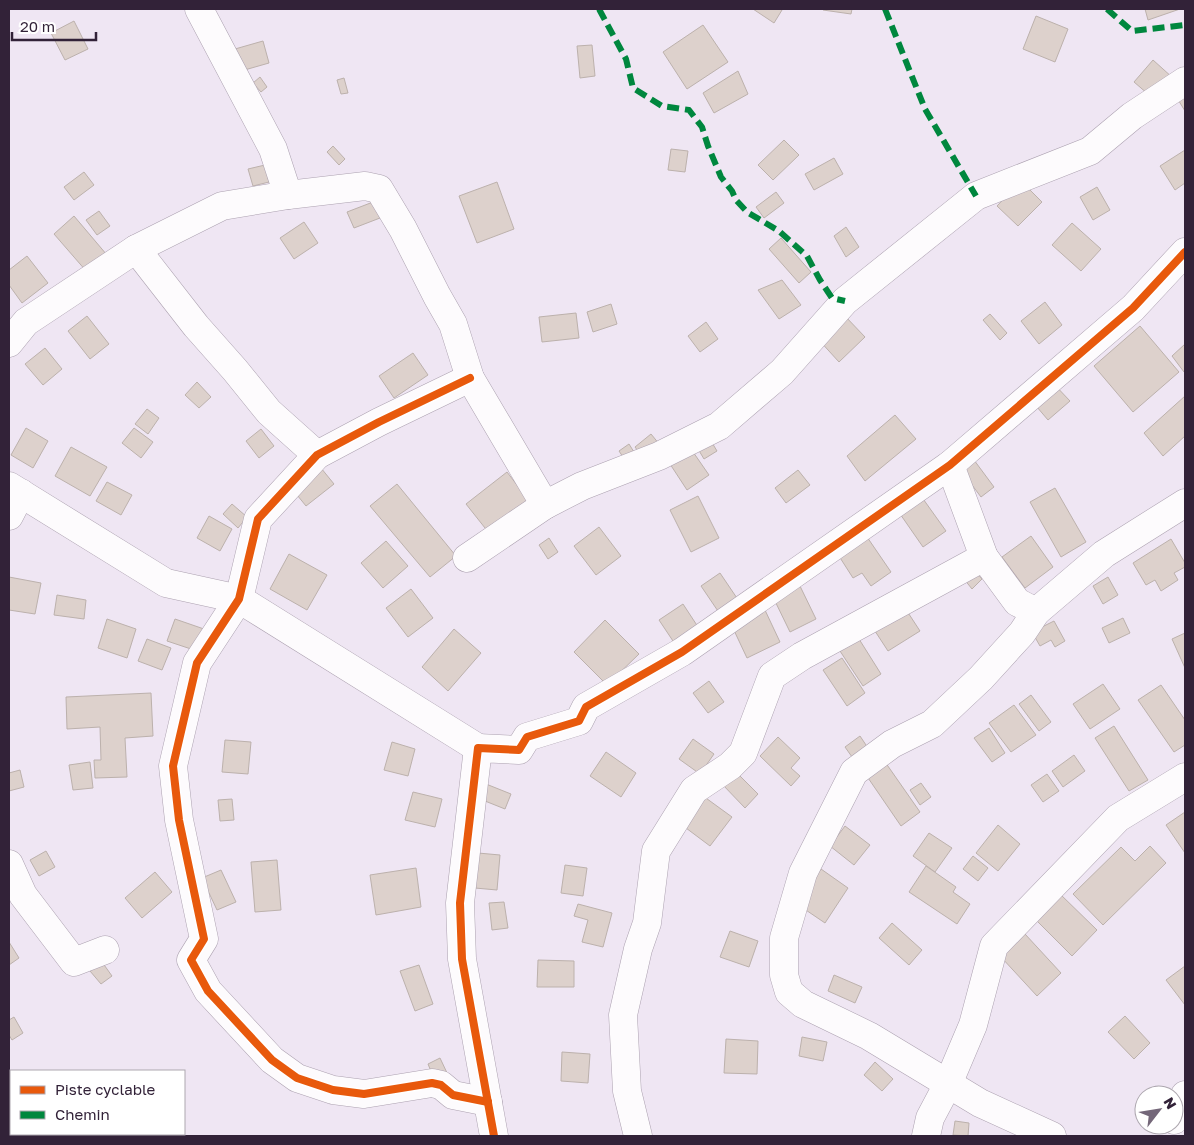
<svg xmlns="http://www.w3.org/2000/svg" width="1194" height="1145" viewBox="0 0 1194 1145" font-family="'Golos Text',sans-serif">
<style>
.building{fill:#ddd1cc;stroke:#bcb1ac}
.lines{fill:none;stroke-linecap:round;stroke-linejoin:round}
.minor-casing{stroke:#aca1b0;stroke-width:29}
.minor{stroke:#fdfbfd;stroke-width:28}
.quiet{stroke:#00873e;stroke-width:6;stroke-dasharray:12 6;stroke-linecap:butt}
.cycleway-casing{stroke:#fff;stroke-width:11}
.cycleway{stroke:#e8590c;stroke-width:8}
</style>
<rect width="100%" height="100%" fill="#efe6f3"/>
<g class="building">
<path d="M753,9H780L782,10L774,23Z"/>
<path d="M823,9H852L851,14L823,10Z"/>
<path d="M1145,9H1180L1148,20Z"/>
<path d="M1036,16L1068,29L1055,62L1023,49Z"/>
<path d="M74,21L88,49L65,60L51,33Z"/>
<path d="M703,25L728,62L687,89L663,52Z"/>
<path d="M263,41L269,63L241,71L235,49Z"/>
<path d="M592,45L595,76L580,78L577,46Z"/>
<path d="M1153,60L1173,78L1155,100L1134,82Z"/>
<path d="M738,71L748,94L714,113L703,93Z"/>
<path d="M260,77L267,87L261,92L253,83Z"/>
<path d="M344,78L348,93L341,94L337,80Z"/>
<path d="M1185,93V111L1177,98Z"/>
<path d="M784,140L799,155L773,180L758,165Z"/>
<path d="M333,146L345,159L339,165L327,152Z"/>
<path d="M671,149L688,151L685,172L668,170Z"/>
<path d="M1185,150V183L1175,190L1160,166Z"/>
<path d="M834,158L843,174L814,190L805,174Z"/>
<path d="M265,165L269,182L253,186L248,169Z"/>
<path d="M84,172L94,185L74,200L64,187Z"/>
<path d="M1021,181L1042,202L1018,226L997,206Z"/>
<path d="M497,182L514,229L477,243L459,196Z"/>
<path d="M1097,187L1110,210L1093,220L1080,197Z"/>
<path d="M776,192L784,203L764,218L756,207Z"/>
<path d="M373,202L380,218L354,228L347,212Z"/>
<path d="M99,211L110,226L97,235L86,220Z"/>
<path d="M74,216L107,255L87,272L54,234Z"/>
<path d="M304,222L318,243L294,259L280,238Z"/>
<path d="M1072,223L1101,249L1081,271L1052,245Z"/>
<path d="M846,227L859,247L846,257L834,236Z"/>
<path d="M781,238L811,272L799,283L769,249Z"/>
<path d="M27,256L48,283L22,303L9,285V270Z"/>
<path d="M782,280L801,305L779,319L758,290Z"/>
<path d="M1045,302L1062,325L1039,344L1021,321Z"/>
<path d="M611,304L617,324L593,332L587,312Z"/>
<path d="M576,313L579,338L542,342L539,317Z"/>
<path d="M990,314L1007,333L1000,340L983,320Z"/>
<path d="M844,315L865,337L839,362L818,339Z"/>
<path d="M87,316L109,344L90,359L68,331Z"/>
<path d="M706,322L718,339L700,352L688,336Z"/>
<path d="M1140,326L1179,372L1133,412L1094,366Z"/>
<path d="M1185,344V371L1184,372L1172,356Z"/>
<path d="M45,348L62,369L43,385L25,364Z"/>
<path d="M413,353L428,375L394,398L379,376Z"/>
<path d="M197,382L211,397L199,408L185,395Z"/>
<path d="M1052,382L1070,401L1048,420L1031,400Z"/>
<path d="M1185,396V436L1163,456L1144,433Z"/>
<path d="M147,409L159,418L148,434L135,424Z"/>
<path d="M895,415L916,439L865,481L847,456Z"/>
<path d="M26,428L48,441L33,468L11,455Z"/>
<path d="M134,428L153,442L141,458L122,443Z"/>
<path d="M261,429L274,446L259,458L246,441Z"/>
<path d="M651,434L660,445L643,458L635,447Z"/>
<path d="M711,441L717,451L704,459L698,449Z"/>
<path d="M629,444L639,460L629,466L619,451Z"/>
<path d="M71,447L107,467L90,496L55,476Z"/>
<path d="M691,449L709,475L687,490L670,464Z"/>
<path d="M974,460L994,487L981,497L960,469Z"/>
<path d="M321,468L334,484L306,506L293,490Z"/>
<path d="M798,470L810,485L786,503L775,488Z"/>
<path d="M507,472L530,502L489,533L466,504Z"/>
<path d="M107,482L132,495L121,515L96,501Z"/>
<path d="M397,484L456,556L430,577L370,506Z"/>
<path d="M1055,488L1086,542L1061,557L1030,502Z"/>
<path d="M698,496L719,538L691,552L670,510Z"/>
<path d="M921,496L946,531L923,547L898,511Z"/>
<path d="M232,504L247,517L238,528L223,514Z"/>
<path d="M209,516L232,529L220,551L197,538Z"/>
<path d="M599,527L621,556L596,575L574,546Z"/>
<path d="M865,534L891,572L871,586L862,573L853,578L837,553Z"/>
<path d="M1031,536L1053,567L1025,588L1002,557Z"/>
<path d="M549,538L558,552L548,559L539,545Z"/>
<path d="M1171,539L1185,563V567L1174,573L1178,580L1161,591L1155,580L1146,585L1133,563Z"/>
<path d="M386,541L408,566L383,588L361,563Z"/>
<path d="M289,554L327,575L307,610L270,589Z"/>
<path d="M974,570L982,579L972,589L964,579Z"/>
<path d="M720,573L743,607L724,620L701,586Z"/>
<path d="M9,577L41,583L35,614L9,610Z"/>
<path d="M1108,577L1118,595L1103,604L1093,586Z"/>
<path d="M799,584L816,619L790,632L773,597Z"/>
<path d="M411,589L433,618L408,637L386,608Z"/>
<path d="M57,595L86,600L84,619L54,615Z"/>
<path d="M683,604L702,633L679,650L659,620Z"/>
<path d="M764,608L780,642L747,658L731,624Z"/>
<path d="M905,608L920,631L888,651L873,628Z"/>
<path d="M1123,618L1130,633L1109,643L1102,628Z"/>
<path d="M107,619L136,629L127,658L98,648Z"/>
<path d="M175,619L204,629L197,651L167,641Z"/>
<path d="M605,620L639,654L607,685L574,652Z"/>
<path d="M1054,621L1065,641L1055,647L1051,640L1040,646L1032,632Z"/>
<path d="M454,629L481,653L448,691L422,667Z"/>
<path d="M1185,633V668L1172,639Z"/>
<path d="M147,639L171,648L162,670L138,661Z"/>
<path d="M859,639L881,674L863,686L840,651Z"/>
<path d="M842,658L865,693L847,706L823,670Z"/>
<path d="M709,681L724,702L708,713L693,693Z"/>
<path d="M1103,684L1120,709L1090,729L1073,704Z"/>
<path d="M1161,685L1185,720V745L1174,752L1138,700Z"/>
<path d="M151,693L153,736L125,738L127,777L95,778L94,760H101L100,727L67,729L66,697Z"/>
<path d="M1031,695L1051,722L1039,731L1019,704Z"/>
<path d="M1014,705L1036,735L1011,752L989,723Z"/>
<path d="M1114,726L1148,780L1129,791L1095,738Z"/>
<path d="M989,728L1005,753L992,762L974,738Z"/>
<path d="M860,736L872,754L857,764L845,747Z"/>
<path d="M778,737L800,758L791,768L800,776L791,786L760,756Z"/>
<path d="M693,739L714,754L700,774L679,759Z"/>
<path d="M225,740L251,742L248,774L222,772Z"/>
<path d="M392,742L415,749L408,776L384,770Z"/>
<path d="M606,752L636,773L621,797L590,776Z"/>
<path d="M1074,755L1085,771L1063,787L1052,771Z"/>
<path d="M883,759L920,812L901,826L864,772Z"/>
<path d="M90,762L93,788L73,790L69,765Z"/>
<path d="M20,770L24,787L9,791V773Z"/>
<path d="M735,771L758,794L745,808L722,784Z"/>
<path d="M1047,774L1059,791L1043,802L1031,785Z"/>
<path d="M921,783L931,797L920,805L910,790Z"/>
<path d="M486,784L511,794L505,809L480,799Z"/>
<path d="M413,792L442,799L435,827L405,820Z"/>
<path d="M699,793L732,817L710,846L678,822Z"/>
<path d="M232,799L234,820L220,821L218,800Z"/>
<path d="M1185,812V853L1166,825Z"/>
<path d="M998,825L1020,844L998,871L976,853Z"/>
<path d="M845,826L870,845L854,865L830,846Z"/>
<path d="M929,833L952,848L935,872L913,856Z"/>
<path d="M1150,846L1166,863L1103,925L1073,894L1121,847L1135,861Z"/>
<path d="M46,851L55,867L39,876L30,860Z"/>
<path d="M467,852L500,855L497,890L464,887Z"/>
<path d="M973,856L988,868L978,881L963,869Z"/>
<path d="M277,860L281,910L255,912L251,862Z"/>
<path d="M565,865L587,868L583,896L561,893Z"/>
<path d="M926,866L956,887L953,892L970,904L957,924L909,892Z"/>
<path d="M416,868L421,907L376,915L370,875Z"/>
<path d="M821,869L848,888L825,923L797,904Z"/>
<path d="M221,870L236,902L217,910L202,878Z"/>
<path d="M155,872L172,892L142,918L125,898Z"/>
<path d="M1059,893L1097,930L1072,956L1034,918Z"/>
<path d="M504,902L508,928L492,930L489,903Z"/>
<path d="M578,904L612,913L603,947L582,942L588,920L574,916Z"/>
<path d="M892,923L922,950L909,965L879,938Z"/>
<path d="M730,931L758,941L749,967L720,957Z"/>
<path d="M1025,934L1061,973L1037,996L1001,957Z"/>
<path d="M9,942L19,958L9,965Z"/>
<path d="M538,960L574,961V987H537Z"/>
<path d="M102,962L112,976L101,984L90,971Z"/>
<path d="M419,965L433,1004L415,1011L400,971Z"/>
<path d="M1185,966V1005L1166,980Z"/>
<path d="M834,975L862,987L855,1003L828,991Z"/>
<path d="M1125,1016L1150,1043L1134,1059L1108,1032Z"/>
<path d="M14,1017L23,1033L12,1040L9,1035V1020Z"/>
<path d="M802,1037L827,1042L823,1061L799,1056Z"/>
<path d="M726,1039L758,1041L757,1074L724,1073Z"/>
<path d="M562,1052L590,1054L588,1083L561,1081Z"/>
<path d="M440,1058L448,1075L435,1081L428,1064Z"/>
<path d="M875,1062L893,1079L882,1091L864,1075Z"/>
<path d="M9,1100L11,1101V1130L9,1129Z"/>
<path d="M955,1121L969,1123L968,1136L953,1135Z"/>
</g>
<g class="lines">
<g class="minor-casing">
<g id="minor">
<path d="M199,9L273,149L288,195"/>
<path d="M136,249L196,326L235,370L269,412L317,455"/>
<path d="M9,343L26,322L136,249L222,206L288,195L365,186L379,189L403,229L437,296L453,324L470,378L545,505"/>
<path d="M470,378L379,422L317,455L258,519L239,599L197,663L173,766L179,820L204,939L191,960L208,991L272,1060L297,1078L333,1090L364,1094L432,1083L441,1085L453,1095L488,1102"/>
<path d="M950,465L984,557L1017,602L1036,612"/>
<path d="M9,486L166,583L239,599L478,748"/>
<path d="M9,516L21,493"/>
<path d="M467,558L545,505L582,486L659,456L719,426L782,372L845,301L976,196L1090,151L1132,116L1185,81"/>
<path d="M9,864L23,895L74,962L105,950"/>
<path d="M1174,1120L1185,1095"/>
<path d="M494,1136L462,959L460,903L478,748L519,750L527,737L579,721L586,707L682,652L950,465L1133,308L1185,252"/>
<path d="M638,1136L627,1091L623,1015L638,949L647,923L656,851L694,790L730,766L743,753L772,676L802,656L984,557"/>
<path d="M926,1136L930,1118L948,1084L973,1025L994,946L1118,818L1185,777"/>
<path d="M1052,1136L980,1103L869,1036L803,1004L789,992L784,975V938L803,873L854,772L892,744L932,724L981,678L1022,633L1036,612L1104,554L1185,503"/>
</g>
</g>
<use href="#minor" class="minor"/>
<g class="quiet">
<path d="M599,9L626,59L633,88L662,106L689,110L702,127L708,146L721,177L732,191L736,200L747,212L779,231L807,256L820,280L832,298L845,301"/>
<path d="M885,9L925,109L976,196"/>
<path d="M1107,9L1132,31L1185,25"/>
</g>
<g class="cycleway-casing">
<g id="cycleway">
<path d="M470,378L379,422L317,455L258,519L239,599L197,663L173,766L179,820L204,939L191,960L208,991L272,1060L297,1078L333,1090L364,1094L432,1083L441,1085L453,1095L488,1102"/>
<path d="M494,1136L462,959L460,903L478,748L519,750L527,737L579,721L586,707L682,652L950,465L1133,308L1185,252"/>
</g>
</g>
<use href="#cycleway" class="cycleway"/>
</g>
<rect width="1194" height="1145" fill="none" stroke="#322238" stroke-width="20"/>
<rect x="10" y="1070" width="175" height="65" fill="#ffffff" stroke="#ada7af"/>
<rect x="20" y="1086" width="25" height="8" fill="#e8590c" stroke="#ada7af"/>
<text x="55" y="1095" font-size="15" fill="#322238">Piste cyclable</text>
<rect x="20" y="1111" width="25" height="8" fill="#00873e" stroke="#ada7af"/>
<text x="55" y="1120" font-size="15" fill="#322238">Chemin</text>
<g transform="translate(1159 1110) rotate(59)"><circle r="24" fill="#ffffff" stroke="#ada7af"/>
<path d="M0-4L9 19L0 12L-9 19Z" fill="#746779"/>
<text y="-8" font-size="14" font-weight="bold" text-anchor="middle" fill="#322238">N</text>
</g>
<path d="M12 32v8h84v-8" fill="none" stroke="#322238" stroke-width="2.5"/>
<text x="20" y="32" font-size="15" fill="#322238" stroke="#ffffff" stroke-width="4" paint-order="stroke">20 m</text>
</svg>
